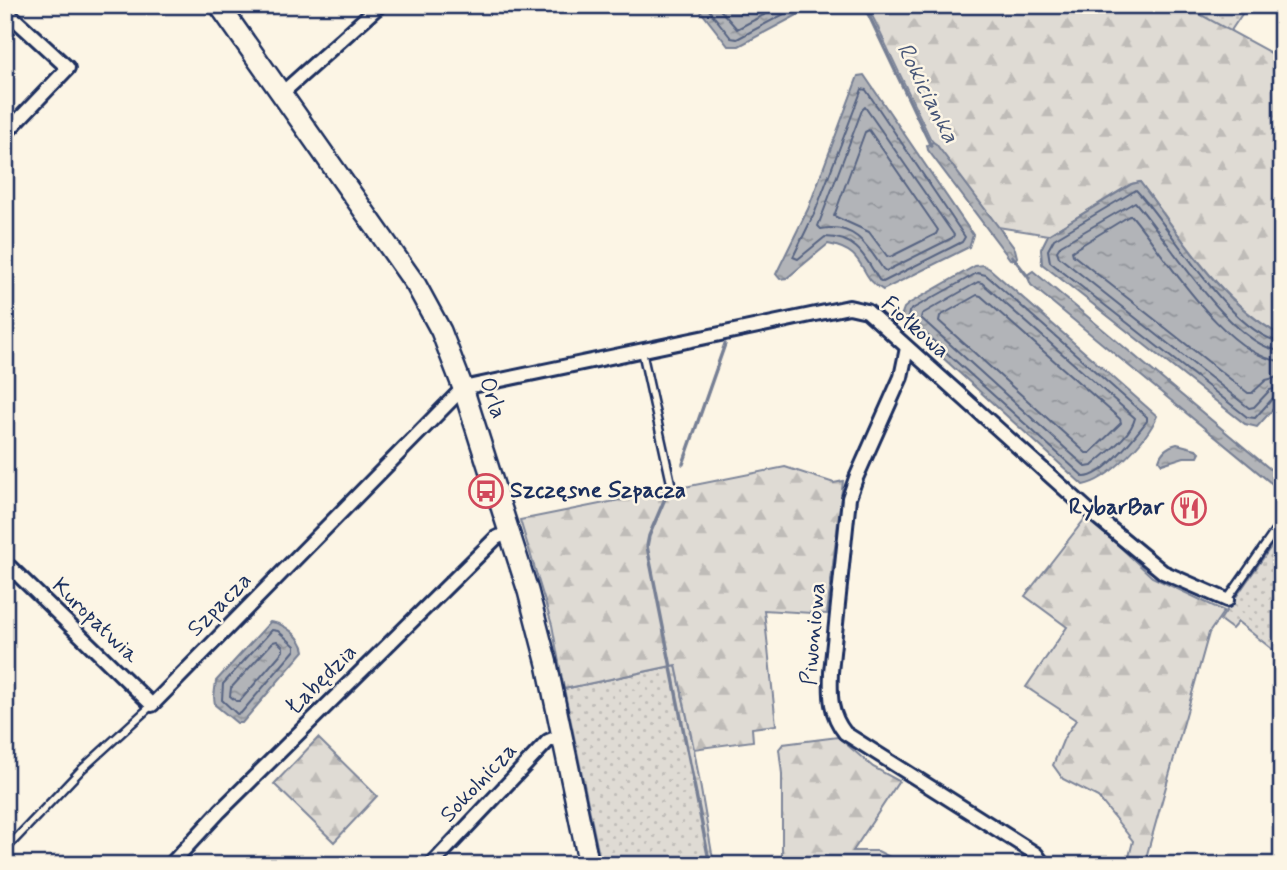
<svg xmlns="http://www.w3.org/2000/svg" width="1287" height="870" viewBox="0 0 1287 870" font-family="Mynerve,sans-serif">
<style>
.grass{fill:url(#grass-dots);stroke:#7d8599;stroke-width:2}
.forest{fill:url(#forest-firs);stroke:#7d8599;stroke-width:2}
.water{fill:url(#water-ripples);stroke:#767f94;stroke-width:2}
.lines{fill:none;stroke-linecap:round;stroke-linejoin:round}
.shore{stroke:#576482;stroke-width:2}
.stream{stroke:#767f94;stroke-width:3.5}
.lane-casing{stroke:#1b2f5e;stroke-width:11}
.street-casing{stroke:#1b2f5e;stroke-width:18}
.secondary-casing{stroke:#1b2f5e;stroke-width:24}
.lane{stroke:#fcf5e5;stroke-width:6}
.street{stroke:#fcf5e5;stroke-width:12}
.secondary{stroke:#fcf5e5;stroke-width:19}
.labels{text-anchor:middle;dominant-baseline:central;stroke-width:5;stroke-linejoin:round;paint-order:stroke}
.street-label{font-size:23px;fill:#1b2f5e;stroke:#fcf5e5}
.poi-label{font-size:23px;font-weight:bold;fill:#1b2f5e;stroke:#fcf5e5;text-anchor:start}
.water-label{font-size:24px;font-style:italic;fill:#485779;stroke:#fcf5e5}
</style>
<defs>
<pattern id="grass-dots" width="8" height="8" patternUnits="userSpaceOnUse" patternTransform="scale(1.75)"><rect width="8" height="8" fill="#dfdbd4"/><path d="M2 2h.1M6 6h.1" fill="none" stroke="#bfbcb8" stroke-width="1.8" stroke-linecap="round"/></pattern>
<pattern id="forest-firs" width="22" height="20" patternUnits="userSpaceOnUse" patternTransform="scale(1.75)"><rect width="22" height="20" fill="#dfdbd4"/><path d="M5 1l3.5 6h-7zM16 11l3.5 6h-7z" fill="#bfbcb8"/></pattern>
<pattern id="water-ripples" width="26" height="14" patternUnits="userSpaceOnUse" patternTransform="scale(1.75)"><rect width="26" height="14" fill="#b2b4b8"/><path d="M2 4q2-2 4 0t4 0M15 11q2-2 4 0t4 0" fill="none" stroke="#909399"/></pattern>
</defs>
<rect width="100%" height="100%" fill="#fcf5e5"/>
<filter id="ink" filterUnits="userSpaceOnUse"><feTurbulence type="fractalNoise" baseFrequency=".0143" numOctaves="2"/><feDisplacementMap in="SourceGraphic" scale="14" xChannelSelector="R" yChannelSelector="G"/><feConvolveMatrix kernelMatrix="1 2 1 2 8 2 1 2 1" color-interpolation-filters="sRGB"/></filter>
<g filter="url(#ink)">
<g class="grass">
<path d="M1183,5H1248L1230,32Z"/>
<path d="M1282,531V657L1238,622L1232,629L1220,620Z"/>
<path d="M676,665L694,749L714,865H601L564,689Z"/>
</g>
<g class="forest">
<path d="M867,5H1183L1282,59V336C1220,302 1182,238 1140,182L1131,184L1048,235L998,227L930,138Z"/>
<path d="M785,467L834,483L843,481L827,614L764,610L776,725L752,728L753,741L694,749L676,665L564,689L552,625L520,520Z"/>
<path d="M1087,516L1152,577L1224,611L1209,633L1144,865H1127L1133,841L1098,797L1063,779L1053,765L1064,738L1076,720L1026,687L1067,627L1025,596Z"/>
<path d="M838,737L873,767L899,781L853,851H878L905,865H782V774L779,749L783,744Z"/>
<path d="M318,738L377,796L334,842L274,784Z"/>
</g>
<g class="water">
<path d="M696,5H816L739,46H728Z"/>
<path d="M864,75L973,235L969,247L883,290C856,276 870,252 828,244L787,278L780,279L776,274L808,209L858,76Z"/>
<path d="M933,142L936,144L1015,249L1017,257L1015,260L1010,259L928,150L927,145Z"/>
<path d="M1140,182C1182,238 1219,302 1282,336V399L1257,427L1245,424L1042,264L1041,249L1048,235L1132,184Z"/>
<path d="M983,265L990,269L1157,416C1148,439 1108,481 1083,485L900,319L904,308L910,303L975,266Z"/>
<path d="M1033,271L1282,479V492L1031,285L1027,275Z"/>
<path d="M1177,444L1196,449L1200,453L1198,457H1184L1162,464L1159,460C1162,450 1168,446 1177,444Z"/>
<path d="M270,622C284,623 302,637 304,651L242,723H237L215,705L214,697L216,681Z"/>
</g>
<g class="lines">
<g class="shore">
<path d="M705,5L731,38L737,39L801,5"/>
<path d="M716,5L737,29L783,5"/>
<path d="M862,89L866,90L965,237L962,242L883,282L879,280C865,257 857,237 825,237L798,259L793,257L815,212Z"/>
<path d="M865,107L954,235L952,238L886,271L883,269C867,245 854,223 821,229L818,226L862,110Z"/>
<path d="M869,130L938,230L936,234L890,257L887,256L869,232L834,216L865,132Z"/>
<path d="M977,273L986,275L1147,417V421C1135,436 1103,478 1084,477L908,318L909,312L914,308Z"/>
<path d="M978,282L982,283L1135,418C1131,436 1106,453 1092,466L1086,467L921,318L922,314Z"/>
<path d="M977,295L981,296L1120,419L1121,423L1090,453H1086L939,321L940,316Z"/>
<path d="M1282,342C1232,336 1170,226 1136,190L1054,239L1048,250L1050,262L1247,417L1255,418L1274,397L1282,396"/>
<path d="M1282,351C1232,348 1167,238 1135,202L1061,245L1057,251L1059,257L1249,408L1254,407L1270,390L1282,387"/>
<path d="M1282,361C1227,359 1165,255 1132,216H1129L1072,251L1073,255L1248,393H1252L1266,380L1282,376"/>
<path d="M272,630L278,631L295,646V650L241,713L237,714L222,700L223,684Z"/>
<path d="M277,641L283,647V651L240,701H236L230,696L231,688L273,642Z"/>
</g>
<g class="stream">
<path d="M864,5L931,146"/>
<path d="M1012,256L1029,278"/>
<path d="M683,464L725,344"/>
<path d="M669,489L649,536L647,546L710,865"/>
</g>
<g class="lane-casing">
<g id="lane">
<path d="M642,351L671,483"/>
<path d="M1227,600L1282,521"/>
<path d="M5,850L82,769L152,705"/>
</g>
</g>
<g class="street-casing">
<g id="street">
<path d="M281,94L380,5"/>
<path d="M5,134L68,68L6,11"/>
<path d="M907,348L901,377L856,478L849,498L831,672C830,696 830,714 845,733L1036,854L1044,865"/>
<path d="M10,567L152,705L463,388L849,307L867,311L1087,509L1163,572L1227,600"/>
<path d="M170,865L220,811L496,538L509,532"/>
<path d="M431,865L548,741L562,735"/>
</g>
</g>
<g class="secondary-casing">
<path id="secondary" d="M219,5L416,285L441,331L463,388L528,591L547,664L589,865"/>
</g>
<use href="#lane" class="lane"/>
<use href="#street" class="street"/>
<use href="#secondary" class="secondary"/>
</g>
</g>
<defs>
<g id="bus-ring" transform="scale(1.75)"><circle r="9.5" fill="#fcf5e5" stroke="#d1495b" stroke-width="1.5"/><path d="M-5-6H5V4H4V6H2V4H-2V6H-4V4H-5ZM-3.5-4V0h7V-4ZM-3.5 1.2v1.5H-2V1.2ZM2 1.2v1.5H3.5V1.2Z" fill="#d1495b"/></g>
<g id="restaurant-ring" transform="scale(1.75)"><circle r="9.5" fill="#fcf5e5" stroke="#d1495b" stroke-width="1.5"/><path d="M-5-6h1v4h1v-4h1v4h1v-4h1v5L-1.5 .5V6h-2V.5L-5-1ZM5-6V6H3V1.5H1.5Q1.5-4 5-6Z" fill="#d1495b"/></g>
</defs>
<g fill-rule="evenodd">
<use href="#bus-ring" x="486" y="491"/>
<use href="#restaurant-ring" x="1189" y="508"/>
</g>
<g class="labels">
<g class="street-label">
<text transform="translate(915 328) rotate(41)">Fiołkowa</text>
<text transform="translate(492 398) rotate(71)">Orla</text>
<text transform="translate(220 605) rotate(-45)">Szpacza</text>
<text transform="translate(95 621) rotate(44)">Kuropatwia</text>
<text transform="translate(814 634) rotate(-85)">Piwoniowa</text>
<text transform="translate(322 680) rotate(-45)">Łabędzia</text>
<text transform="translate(479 783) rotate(-47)">Sokolnicza</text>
</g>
<g class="poi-label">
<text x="510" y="491">Szczęsne Szpacza</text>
<text x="1164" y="508" text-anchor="end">RybarBar</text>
</g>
<g class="water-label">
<text transform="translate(927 93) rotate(63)">Rokicianka</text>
</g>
</g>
<rect width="1287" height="870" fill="none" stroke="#fcf5e5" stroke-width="28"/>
<rect x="14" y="14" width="1259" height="842" fill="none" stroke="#1b2f5e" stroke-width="2.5" filter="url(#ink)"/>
</svg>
